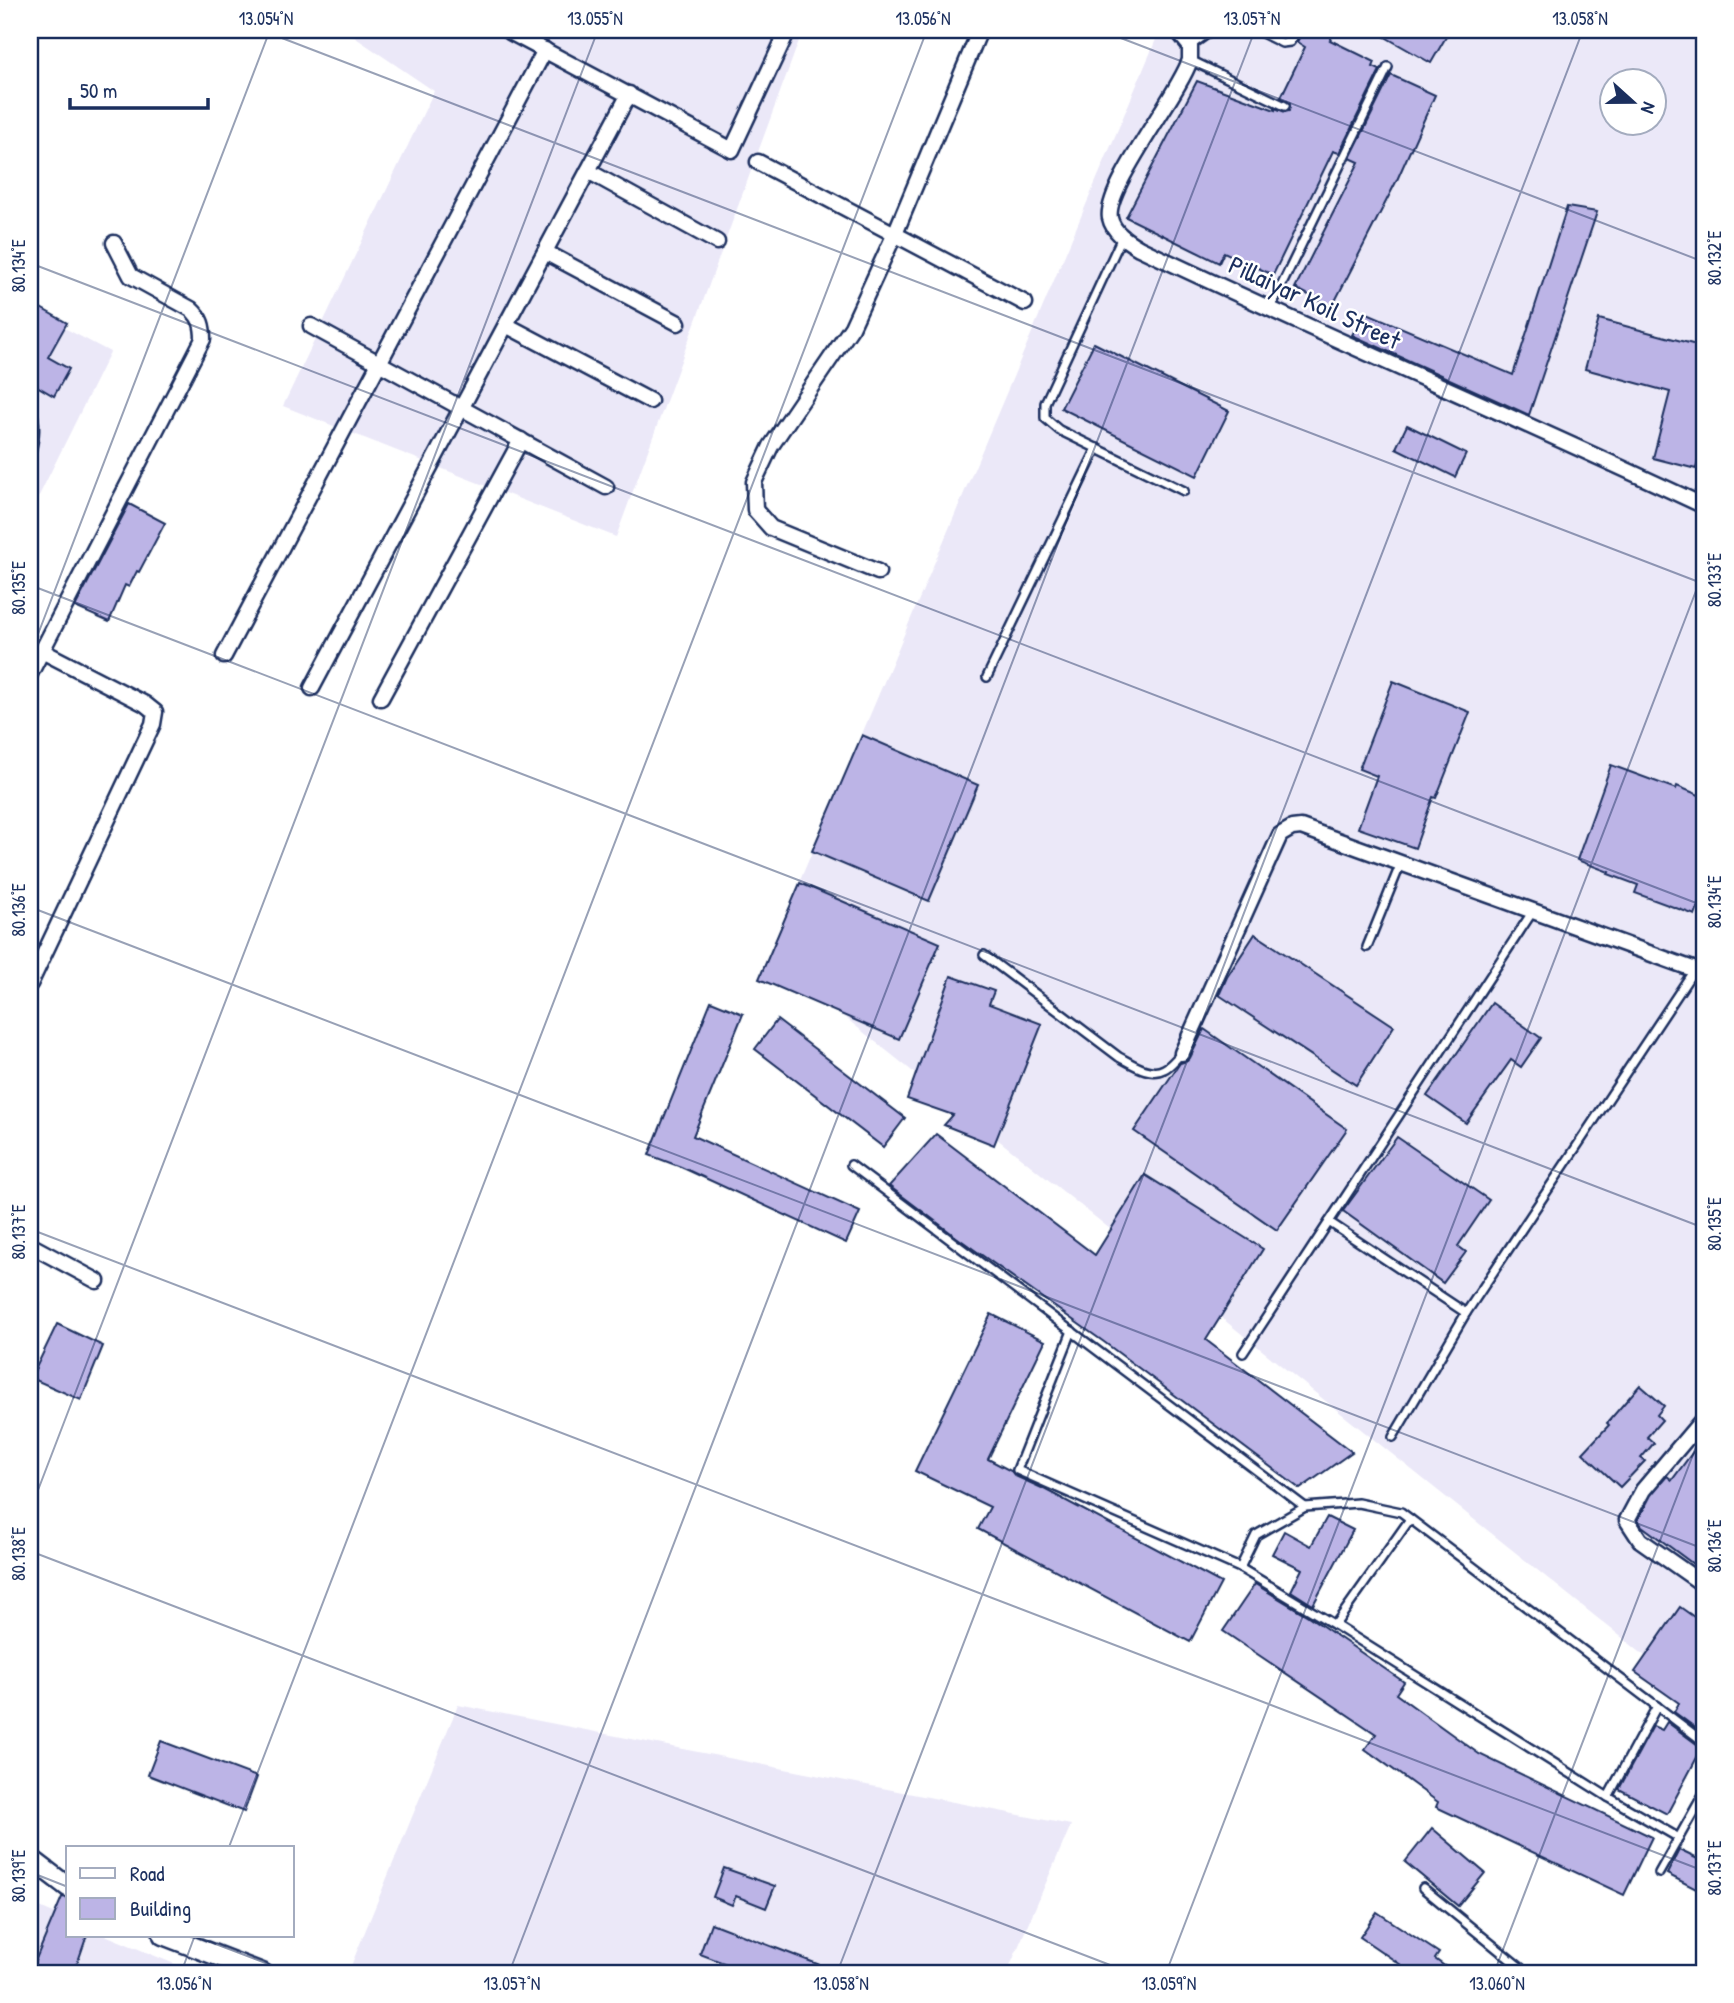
<svg xmlns="http://www.w3.org/2000/svg" width="1734" height="2003" viewBox="0 0 1734 2003" font-family="'Patrick Hand',sans-serif">
<style>
.built{fill:#ebe8f8;fill-rule:evenodd}
.building{fill:#bcb4e6;stroke:#1b2f5e;stroke-width:2}
.lines{fill:none;stroke-linecap:round;stroke-linejoin:round}
.service-casing{stroke:#1b2f5e;stroke-width:12}
.minor-casing{stroke:#1b2f5e;stroke-width:19}
.tertiary-casing{stroke:#1b2f5e;stroke-width:23}
.service{stroke:#fff;stroke-width:7}
.minor{stroke:#fff;stroke-width:14}
.tertiary{stroke:#fff;stroke-width:18}
.ticks{fill:none;stroke:#1b2f5e;stroke-width:2;stroke-opacity:0.45}
.labels{text-anchor:middle;dominant-baseline:central;stroke-width:5;stroke-linejoin:round;paint-order:stroke}
.street-label{font-size:26px;fill:#1b2f5e;stroke:#fff}
.neatline{fill:none;stroke:#1b2f5e;stroke-width:2.5}
.ticks-label{font-size:18px;text-anchor:middle;fill:#1b2f5e}
</style>
<rect width="100%" height="100%" fill="#fff"/>
<filter id="ink" filterUnits="userSpaceOnUse"><feTurbulence type="fractalNoise" baseFrequency=".0143" numOctaves="2"/><feDisplacementMap in="SourceGraphic" scale="14" xChannelSelector="R" yChannelSelector="G"/><feConvolveMatrix kernelMatrix="1 2 1 2 8 2 1 2 1" color-interpolation-filters="sRGB"/></filter>
<g filter="url(#ink)">
<g class="built">
<path d="M344,30H803L616,537L283,406L434,91Z"/>
<path d="M1160,30H1704V1703L768,956ZM1612,80H1654V122H1612Z"/>
<path d="M30,310L110,352L30,514Z"/>
<path d="M458,1705L1071,1825L1007,1973H348Z"/>
<path d="M30,1903L68,1919V1935H105L196,1973H30Z"/>
</g>
<g class="building">
<path d="M1303,30H1336L1330,40L1375,62L1373,67L1380,70L1339,153L1333,151L1273,275L1224,252L1219,263L1126,217L1197,81L1275,110V108L1285,112L1289,111L1290,103L1281,97L1305,47L1297,42Z"/>
<path d="M1373,30H1450L1431,63Z"/>
<path d="M1391,75L1435,95L1397,180L1332,307L1295,288L1359,162L1350,158Z"/>
<path d="M1567,207L1597,212L1529,415L1352,335L1365,312L1513,375Z"/>
<path d="M30,302L67,323L48,357L69,369L54,396L30,382Z"/>
<path d="M1599,319L1704,347V437L1696,469L1653,458L1670,392L1585,369Z"/>
<path d="M1094,343L1229,411L1197,476L1061,408Z"/>
<path d="M1407,425L1466,454L1455,477L1396,448Z"/>
<path d="M129,504L165,523L139,572L137,571L129,587L125,585L109,622L75,607Z"/>
<path d="M1393,681L1470,712L1436,798L1433,797L1415,848L1358,828L1377,776L1359,769Z"/>
<path d="M862,735L978,785L929,901L812,851Z"/>
<path d="M1611,765L1676,789L1677,786L1704,797V891L1695,915L1635,893L1638,885L1608,874L1609,872L1577,860Z"/>
<path d="M800,883L940,943L899,1039L759,979Z"/>
<path d="M1255,934L1394,1026L1356,1085L1219,995L1227,977Z"/>
<path d="M951,976L994,991L989,1004L1042,1024L994,1145L944,1125L953,1115L907,1099Z"/>
<path d="M711,1001L743,1014L693,1136L860,1212L846,1243L681,1167L649,1155Z"/>
<path d="M1492,1003L1541,1038L1521,1067L1511,1060L1466,1123L1427,1096Z"/>
<path d="M777,1020L905,1118L883,1147L755,1049Z"/>
<path d="M1204,1029L1347,1129L1277,1230L1134,1131L1180,1063L1187,1061L1190,1058Z"/>
<path d="M936,1134L1095,1255L1145,1175L1263,1249L1206,1340L1352,1452L1300,1489L1104,1342L955,1236L889,1186Z"/>
<path d="M1397,1137L1489,1200L1458,1246L1466,1252L1443,1283L1343,1211Z"/>
<path d="M991,1314L1045,1341L988,1459L1011,1471L1015,1476L1044,1489L1221,1583L1190,1642L978,1529L990,1507L915,1471Z"/>
<path d="M57,1324L103,1346L81,1400L31,1378Z"/>
<path d="M1640,1385L1664,1406L1657,1415L1662,1420L1647,1437L1654,1443L1641,1458L1645,1461L1620,1487L1583,1453L1609,1425L1607,1423Z"/>
<path d="M1704,1437V1572L1642,1526L1638,1520L1651,1495L1667,1476L1672,1480Z"/>
<path d="M1327,1517L1353,1530L1313,1605L1291,1591L1302,1569L1272,1554L1284,1531L1311,1546Z"/>
<path d="M1255,1584L1308,1616L1404,1682L1396,1694L1479,1754L1652,1837L1624,1895L1436,1807L1438,1802L1365,1749L1376,1734L1223,1631Z"/>
<path d="M1680,1607L1704,1624V1734L1674,1712L1679,1703L1635,1672Z"/>
<path d="M1667,1722L1702,1748L1667,1814L1619,1789L1653,1726L1662,1730Z"/>
<path d="M161,1741L257,1777L244,1812L148,1775Z"/>
<path d="M1432,1828L1485,1873L1458,1906L1405,1862Z"/>
<path d="M1679,1850L1704,1862V1878L1698,1890L1667,1874Z"/>
<path d="M724,1868L775,1886L766,1908L736,1896L732,1905L713,1897Z"/>
<path d="M62,1897L68,1898V1935H87L74,1973H30Z"/>
<path d="M1377,1912L1439,1953L1435,1959L1454,1973H1413L1360,1937Z"/>
<path d="M711,1923L838,1972L837,1973H750L700,1954Z"/>
</g>
<g class="lines">
<g class="service-casing">
<g id="service">
<path d="M1256,30L1282,43L1290,42L1297,30"/>
<path d="M1190,46L1213,30"/>
<path d="M1190,60L1285,106"/>
<path d="M1122,237L1045,403V418L1059,430L1184,491"/>
<path d="M1270,309L1388,67"/>
<path d="M30,405C37,422 35,438 30,455"/>
<path d="M987,677L1097,448"/>
<path d="M1367,947L1401,863"/>
<path d="M984,955L1119,1057C1131,1063 1150,1077 1164,1069C1171,1066 1176,1058 1182,1053"/>
<path d="M851,1165L1305,1507"/>
<path d="M1329,1222L1466,1313"/>
<path d="M1072,1331L1017,1470L1240,1568L1335,1625"/>
<path d="M1243,1353L1533,911"/>
<path d="M1393,1437L1466,1313L1694,970"/>
<path d="M1410,1519L1335,1625L1608,1797L1657,1706"/>
<path d="M1240,1568L1256,1535L1305,1507L1358,1503L1401,1512L1704,1742"/>
<path d="M1608,1797L1679,1838"/>
<path d="M1659,1873L1704,1793"/>
<path d="M1423,1888L1527,1973"/>
</g>
</g>
<g class="minor-casing">
<g id="minor">
<path d="M1177,30L1190,46V60C1179,94 1104,188 1110,218C1113,232 1127,241 1139,248C1326,337 1517,418 1704,506"/>
<path d="M510,32L732,150L788,30"/>
<path d="M758,162L1025,303"/>
<path d="M588,171L717,242"/>
<path d="M545,252L678,323"/>
<path d="M506,325L650,401"/>
<path d="M311,326L606,487"/>
<path d="M878,572L771,528L755,510L754,482L771,446L852,327L897,229L980,30"/>
<path d="M224,656L545,50"/>
<path d="M30,674L203,339C203,326 201,318 191,309L131,276L114,243"/>
<path d="M312,688L629,94"/>
<path d="M381,698L521,440"/>
<path d="M30,984L153,724L155,712L145,704L42,651"/>
<path d="M1182,1053L1280,835L1292,828L1301,827L1704,973"/>
<path d="M30,1245L97,1281"/>
<path d="M1704,1418L1643,1490L1627,1520L1640,1540L1704,1585"/>
</g>
</g>
<g class="tertiary-casing">
<g id="tertiary">
<path d="M30,1858L68,1887"/>
<path d="M163,1935L262,1973"/>
</g>
</g>
<use href="#service" class="service"/>
<use href="#minor" class="minor"/>
<use href="#tertiary" class="tertiary"/>
</g>
</g>
<path class="ticks" d="M261,30L1704,584M1100,30L1704,262M30,263L1704,906M30,585L1704,1228M30,655L270,30M30,907L1704,1549M30,1229L1704,1871M30,1511L598,30M30,1551L1131,1973M229,1847L927,30M30,1872L68,1887M192,1935L292,1973M181,1973L195,1935M509,1973L1255,30M837,1973L1583,30M1166,1973L1704,570M1494,1973L1704,1426"/>
<g class="labels">
<g class="street-label">
<text transform="translate(1315 302) rotate(25)">Pillaiyar Koil Street</text>
</g>
</g>
<rect width="1734" height="2003" fill="none" stroke="#fff" stroke-width="77"/>
<rect x="66" y="1846" width="228" height="91" fill="#ffffff" stroke="#a4acbf" stroke-width="2"/>
<rect x="80" y="1868" width="35" height="10" fill="#ffffff" stroke="#a4acbf" stroke-width="2"/>
<text x="130" y="1881" font-size="21" fill="#1b2f5e">Road</text>
<rect x="80" y="1898" width="35" height="21" fill="#bcb4e6" stroke="#a4acbf" stroke-width="2"/>
<text x="130" y="1916" font-size="21" fill="#1b2f5e">Building</text>
<g transform="translate(1633 102) rotate(111)"><circle r="33" fill="#ffffff" stroke="#a4acbf" stroke-width="2"/>
<path d="M0-5L12 26L0 18L-12 26Z" fill="#1b2f5e"/>
<text y="-10" font-size="19" font-weight="bold" text-anchor="middle" fill="#1b2f5e">N</text>
</g>
<path d="M70 98v10h138v-10" fill="none" stroke="#1b2f5e" stroke-width="3.5"/>
<text x="80" y="98" font-size="21" fill="#1b2f5e" stroke="#ffffff" stroke-width="5" paint-order="stroke">50 m</text>
<rect x="38" y="38" width="1658" height="1927" class="neatline"/>
<g class="ticks-label">
<text x="266" y="25">13.054°N</text>
<text x="595" y="25">13.055°N</text>
<text x="923" y="25">13.056°N</text>
<text x="1252" y="25">13.057°N</text>
<text x="1580" y="25">13.058°N</text>
<text transform="translate(1715 258) rotate(-90)" y="6">80.132°E</text>
<text transform="translate(19 266) rotate(-90)" y="6">80.134°E</text>
<text transform="translate(1715 580) rotate(-90)" y="6">80.133°E</text>
<text transform="translate(19 588) rotate(-90)" y="6">80.135°E</text>
<text transform="translate(1715 902) rotate(-90)" y="6">80.134°E</text>
<text transform="translate(19 910) rotate(-90)" y="6">80.136°E</text>
<text transform="translate(1715 1224) rotate(-90)" y="6">80.135°E</text>
<text transform="translate(19 1232) rotate(-90)" y="6">80.137°E</text>
<text transform="translate(1715 1546) rotate(-90)" y="6">80.136°E</text>
<text transform="translate(19 1554) rotate(-90)" y="6">80.138°E</text>
<text transform="translate(1715 1868) rotate(-90)" y="6">80.137°E</text>
<text transform="translate(19 1876) rotate(-90)" y="6">80.139°E</text>
<text x="184" y="1990">13.056°N</text>
<text x="512" y="1990">13.057°N</text>
<text x="841" y="1990">13.058°N</text>
<text x="1169" y="1990">13.059°N</text>
<text x="1497" y="1990">13.060°N</text>
</g>
</svg>
